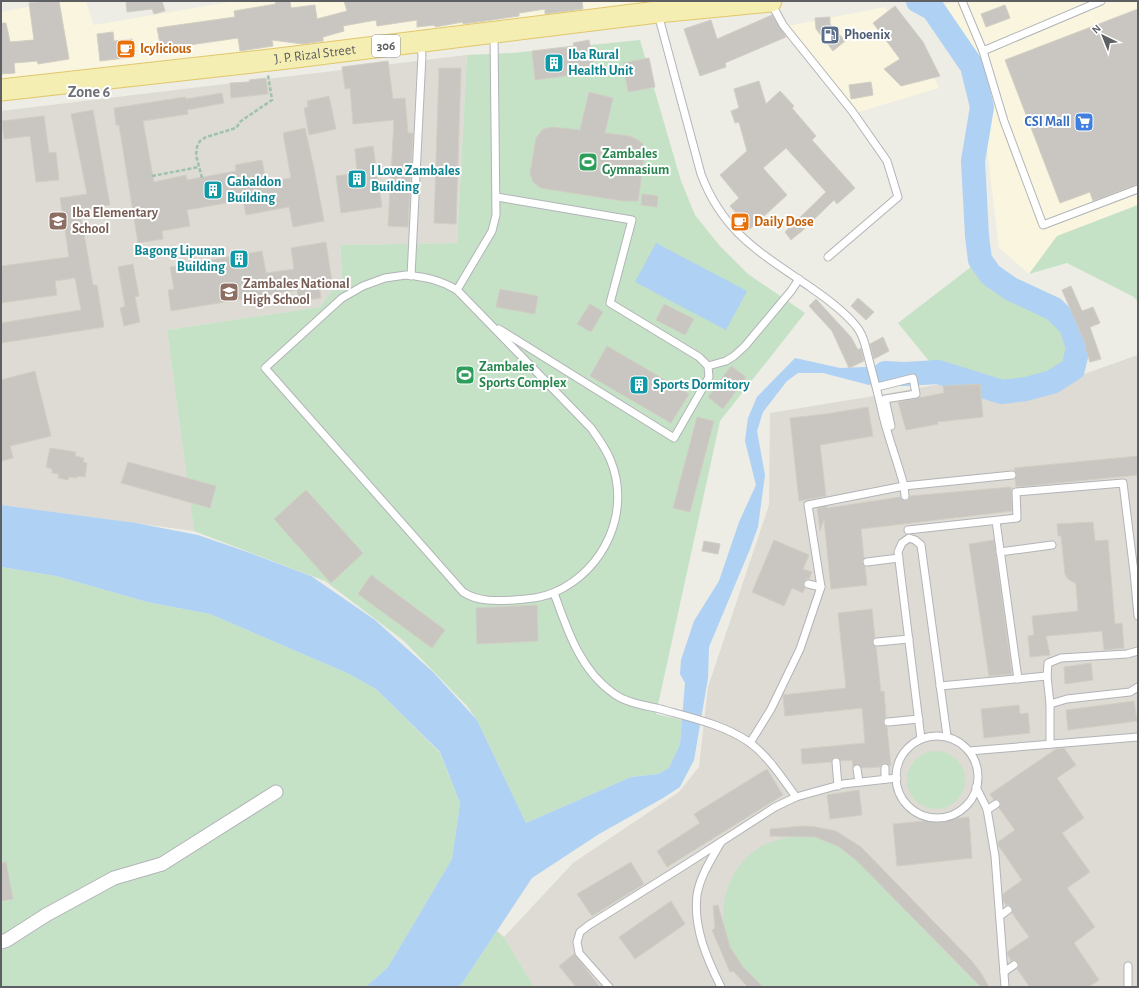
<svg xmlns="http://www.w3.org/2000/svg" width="1139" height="988" viewBox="0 0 1139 988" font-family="'Alegreya Sans',sans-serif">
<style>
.commercial{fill:#f9f5de}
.education{fill:#dddbd3}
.green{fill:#c5e2c6}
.water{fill:#aed1f4}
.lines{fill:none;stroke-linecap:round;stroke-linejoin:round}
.river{stroke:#aed1f4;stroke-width:24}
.building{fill:#c9c6c1;stroke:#d1cec4}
.lane-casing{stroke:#b2b4b8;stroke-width:9}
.street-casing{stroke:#b2b4b8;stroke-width:15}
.primary-casing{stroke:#e0c76c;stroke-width:23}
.path{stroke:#9ec2ab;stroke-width:2.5;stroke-dasharray:4 2;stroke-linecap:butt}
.lane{stroke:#fff;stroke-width:7}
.street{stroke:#fff;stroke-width:13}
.primary{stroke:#f5eeb2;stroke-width:21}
.labels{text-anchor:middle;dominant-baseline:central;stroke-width:4;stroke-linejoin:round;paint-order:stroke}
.shield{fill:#fff;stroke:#8e8f92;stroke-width:1}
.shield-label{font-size:13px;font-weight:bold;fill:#5d5f63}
.service-label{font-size:14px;font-weight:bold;fill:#4e5e75;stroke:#fff;text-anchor:start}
.food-label{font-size:14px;font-weight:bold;fill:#c56008;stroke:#fff;text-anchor:start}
.street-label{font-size:14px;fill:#5d5f63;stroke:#fff}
.culture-label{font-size:14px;font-weight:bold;fill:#0d838f;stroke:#fff;text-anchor:start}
.shop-label{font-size:14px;font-weight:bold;fill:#366cbe;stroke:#fff;text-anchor:end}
.leisure-label{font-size:14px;font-weight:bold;fill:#27864d;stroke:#fff;text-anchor:start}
.education-label{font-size:14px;font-weight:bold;fill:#785e54;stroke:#fff;text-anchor:start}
.quarter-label{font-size:16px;font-weight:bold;fill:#6e7175;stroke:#fff}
</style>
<rect width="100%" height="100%" fill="#edece5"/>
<g class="commercial">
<path d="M60,1H86L94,25L235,1H732L1,90V12Z"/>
<path d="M965,1H1138V205L1057,236L1029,274L999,248L987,150L985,85L927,7Z"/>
<path d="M885,7L922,51L939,88L852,114L782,27Z"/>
</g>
<g class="education">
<path d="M467,55L457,243L340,245L342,277L320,307L167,330L194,531L1,505V111Z"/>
<path d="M1138,355V987H534L504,937L573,863L679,792L699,767L708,687L769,505L770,413L874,396L946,383L1016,398Z"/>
</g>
<g class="green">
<path d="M640,40L681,181L695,215L719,245L748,274L805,313L720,421L656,714L682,720L680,744L669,768L658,774L631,777L526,823L477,720L467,706L404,641L325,581L194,531L167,330L320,307L342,277L340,245L457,243L467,55L512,53Z"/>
<path d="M1138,205V302L1134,297L1067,263L1029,274L1057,236Z"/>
<path d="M980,260L991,275L1011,289L1054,309L1071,326L1078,348L1073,369L1052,382L1026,389L1002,392L938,372L898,323Z"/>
<path d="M1,567L56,576L147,602L210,614L347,673L376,689L440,753L460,803L452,859L388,967L366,987H1Z"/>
<circle cx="936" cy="780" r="29"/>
<path d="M790,837H815L838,846L857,861L977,984L978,987H763C751,975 737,962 730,947C713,909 729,862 766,844C773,841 782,839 790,837Z"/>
<path d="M497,931L504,937L534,987H459L463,982Z"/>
</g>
<g class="water">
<path d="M656,243L747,291L726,330L635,282Z"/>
<path d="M795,358L840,368L893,366L918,374L892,377L869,385L823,373H798L787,381L763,412L757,431L765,475L758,527L750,549L709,647L708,678L694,760L680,787L663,798L599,834L532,878L463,982L459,987H366L388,967L452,859L460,803L440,752L376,689L347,673L210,614L147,602L56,576L1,567V505L136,523L198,535L253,554L311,576L375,620L433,672L477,720L526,823L631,777L658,774L669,768L680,744L685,683L680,674L681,660L694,621L719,581L739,522L756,485L745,441L748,418L757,397Z"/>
</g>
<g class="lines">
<path class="river" d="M885,373L905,374L938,372L1002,392L1026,389L1052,382L1073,369L1078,348L1071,326L1054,309L1011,289L991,275L980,260L977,236L973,161L982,107L972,66L933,9L918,1"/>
</g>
<g class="building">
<path d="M44,1H59L69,59L38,64L37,61L14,63L15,73L1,74V23H6L10,42L34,40L29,3Z"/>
<path d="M126,1H162L165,11L154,14L152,9L127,12Z"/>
<path d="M286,1H290L291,8L315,5L317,19L347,11L344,1H582L583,9L545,14V9L519,13V16L485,21L463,24V22L435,27V25L417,27V20L377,26L376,20L343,26L344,31L323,37V41L303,44L272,40L273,46L240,51L238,38L161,49L157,28L235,17L234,11L276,4L275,2Z"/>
<path d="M1005,5L1010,18L986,27L981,14Z"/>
<path d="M895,6L923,42L940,76L901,86L884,69L900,59L873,23Z"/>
<path d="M1138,9V184L1093,201L1090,192L1060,203L1005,60Z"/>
<path d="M772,15L786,37L725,63L726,67L700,76L684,29L711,20L717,39Z"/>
<path d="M830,17V24L845,41L833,51L816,29L815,18Z"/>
<path d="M113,32L114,41L132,39L134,57L100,61L97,34Z"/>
<path d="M589,40L595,72L535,80L532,51L574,46L573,43Z"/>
<path d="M649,58L655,87L628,92L623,63Z"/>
<path d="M388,61L393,99L405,98L408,133H413L408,227L388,226L394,120L353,124L350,88L345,89L342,67Z"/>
<path d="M439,68H461L456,224L434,223Z"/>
<path d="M266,78L268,94L231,98L230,83L250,82L249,80Z"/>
<path d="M759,81L766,104L780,91L794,106L792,108L816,136L812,140L855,188L837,204L834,200L802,231L791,240L785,232L826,192L786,148L763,168L787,195L750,229L730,206L739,198L720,175L747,151L739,122L735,123L731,111L739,108L734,89Z"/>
<path d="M871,82L873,95L851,99L849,85Z"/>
<path d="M589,92L613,98L605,133L630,136L638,140L643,144L645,151L638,201H623L541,188L533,182L530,174L536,138L543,129L552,127L580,130Z"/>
<path d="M222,93L224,103L187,110L188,114L143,121L154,182L186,175L187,180L236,171L235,165L262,160L266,182L291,178L283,133L305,128L315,173L324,221L293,227L289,207L246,215L243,200L187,210L190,226L162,231L163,239L138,243L119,125H116L114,108L185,97L186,99Z"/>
<path d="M329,96L336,129L309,135L304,108L308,107L307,101Z"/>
<path d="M93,110L110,205L80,211L93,285H97L104,327L1,343V323L81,310L75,278L55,281L57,295L1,303V266L69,257L60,198L87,194L71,114Z"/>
<path d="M44,116L49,153L56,152L59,180L36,182L30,136L4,139L2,121Z"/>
<path d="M373,146L382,207L341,213L336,176L357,173L355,149Z"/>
<path d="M642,194L658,196L657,207L641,205Z"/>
<path d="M326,242L332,282L319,284L321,298L299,301L297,290L171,311L168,290L174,289L170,267L262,251L266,273L294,269L291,248Z"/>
<path d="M133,264L139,296L135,297L140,322L124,326L120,308L125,306L118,267Z"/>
<path d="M1071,286L1082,311L1093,307L1100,323L1090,327L1101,359L1090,362L1085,346L1086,345L1062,290Z"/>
<path d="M500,289L538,296L535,314L496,307Z"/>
<path d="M858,298L874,312L866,320L851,306Z"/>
<path d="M816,299L851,337L858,350L861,348L864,361L849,368L832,331L809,306Z"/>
<path d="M590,304L603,312L591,332L577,324Z"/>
<path d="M664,304L694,319L685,335L656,320Z"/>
<path d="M883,337L889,351L874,359L870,344Z"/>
<path d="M607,346L689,394L671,423L590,376Z"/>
<path d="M731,366L746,377L723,409L708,397Z"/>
<path d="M35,371L51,436L10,446L13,458L1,461V380Z"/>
<path d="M980,384L983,417L937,422L938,424L906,430L898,402L944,393L943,386Z"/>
<path d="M868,407L873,436L820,445L826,496L799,501L790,418L826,414Z"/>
<path d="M697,417L714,421L690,512L673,508Z"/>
<path d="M50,448L76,452L75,456L84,458L83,462L87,463L85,477L77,476V478L69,477L68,480L58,478L59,474L52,473V469L46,467Z"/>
<path d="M1138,456V475L1016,487L1015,479L1017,475L1014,468Z"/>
<path d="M128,462L216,486L210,508L121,483Z"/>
<path d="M1011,487L1012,511L861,529L864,558L862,562L865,566L867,585L831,589L824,520L820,531L817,508L827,506V508L900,497L903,500L906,501L908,500L910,496Z"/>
<path d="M306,490L363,553L331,583L274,519Z"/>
<path d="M1093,522L1095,541L1108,540L1115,624L1122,623L1124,648L1104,650L1102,631L1046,636L1050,655L1030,657L1028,636L1034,635L1032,616L1078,611L1076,584L1068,579L1065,574L1061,536H1058L1057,524Z"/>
<path d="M774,540L809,555L803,569L812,572L809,579H806L803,583L805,588L803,593L792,588L784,606L752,592Z"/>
<path d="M994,540L1012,674L989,676L969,544Z"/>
<path d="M704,541L720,544L718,554L702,551Z"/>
<path d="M371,575L445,630L432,648L358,594Z"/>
<path d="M537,605L538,641L477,644L476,608Z"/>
<path d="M872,609L875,638L873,640L872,643L876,647L881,692L884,691L886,717L883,722L884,725L887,727L891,766L885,763L882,764L880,767L862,768L859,765L857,764L853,767L852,760L841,761L838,758L836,757L833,758L831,762L802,764L801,749L865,743L862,708L785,716L783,697V695L846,688L838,613Z"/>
<path d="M1091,663L1093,680L1065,684L1064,667Z"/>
<path d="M1134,701L1137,721L1068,730L1066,710Z"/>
<path d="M1019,705L1020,714L1028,713L1030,733L984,738L981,709Z"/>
<path d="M1064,748L1076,765L1057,778L1084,818L1062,833L1090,872L1067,888L1095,927L1074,943L1099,980L1089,987H1030L1017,969L1019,965L1018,962L1014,960L1011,961L1008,955L1007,952L1029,937L1012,913V907L1010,905H1006L1003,901V894L1022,880L998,845V842L1015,830L999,808L1001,804L1000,801L998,799L994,800L990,794L1056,749Z"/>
<path d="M767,769L783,795L667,867L657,851L700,823L694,814Z"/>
<path d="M859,790L862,815L830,819L827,795Z"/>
<path d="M969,817L972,858L897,866L893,824Z"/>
<path d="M803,826L816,827L836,831L861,847L971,960L981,973L989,987H981L857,861L838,846L815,837L770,836V829Z"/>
<path d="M6,862L13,899L1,901V863Z"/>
<path d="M631,862L644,884L592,916L577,894Z"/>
<path d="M671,901L685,924L635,959L619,937Z"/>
<path d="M718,905L730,947L743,967L763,987H748L733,971L730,972L712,930L715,928L713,906Z"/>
<path d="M574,954L600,987H576L559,966Z"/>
</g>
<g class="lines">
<g class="lane-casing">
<g id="lane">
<path d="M962,1L983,51L1004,121L1043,225L1138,189"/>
<path d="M771,3L783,25L852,111L887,161L898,197L828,257"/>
<path d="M658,14L701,174C723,233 761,253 810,287C826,298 844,311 856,326C864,335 866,349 869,360C874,379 879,397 883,416C889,440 898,463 904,486L905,496"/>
<path d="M983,51L1101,1"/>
<path d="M497,197L632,220L610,303L699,357L708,366L709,377L674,438L499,329"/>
<path d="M406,275C426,277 440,280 457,290L591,428C598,438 605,447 610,459C632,510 605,570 555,592C542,598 528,599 514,600C497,601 478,602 463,592L265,368L342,298L363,286L385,278Z"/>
<path d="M411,276L422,55L420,42"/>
<path d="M457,290L492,231L496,215L494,35"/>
<path d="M708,366L726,361L734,356L745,346L791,291L799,279"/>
<path d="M877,387L913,378L916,394L885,399L891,426"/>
<path d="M996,521L1018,679"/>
<path d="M908,530L1017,518L1016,492L1123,483L1134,572L1138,616"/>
<path d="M1000,552L1052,545"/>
<path d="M867,562L899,558"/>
<path d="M808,584L821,587"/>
<path d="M554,593C567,629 580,670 613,693C625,703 649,706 664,710C693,718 724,725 749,742C768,756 782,778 796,797"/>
<path d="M877,642L909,639"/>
<path d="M940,686L1047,676"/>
<path d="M1050,704L1067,699L1130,692L1138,687"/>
<path d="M888,722L919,719"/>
<circle cx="937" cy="777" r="41"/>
<path d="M921,739L898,552L902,543L909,538L915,540L921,545L947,736"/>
<path d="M750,743L771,709L800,649L821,587L808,505L904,486L1012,475"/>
<path d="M1050,744V704L1047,676L1048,663L1061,658L1127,654L1138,651"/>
<path d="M969,751L1138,737"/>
<path d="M836,762L838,786"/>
<path d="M885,768V779"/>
<path d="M857,769L859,782"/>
<path d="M976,787L987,809L995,856L1005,987"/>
<path d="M987,810L996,804"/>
<path d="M721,842C712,858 700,876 697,895C693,927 707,959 721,987"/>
<path d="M1000,916L1008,910"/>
<path d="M1004,972L1014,965"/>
<path d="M609,987L579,953L577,942L580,932L589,925L685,865L775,807L796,797L843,784L897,778"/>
<path d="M1128,987V966"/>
</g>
</g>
<g class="street-casing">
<path id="street" d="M1,942L7,940L46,915L114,878L162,864L276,792"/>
</g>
<g class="primary-casing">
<g id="primary">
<path id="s1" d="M1,90L279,59L657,12L771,1"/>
</g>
</g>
<g class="path">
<path d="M152,176L199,167"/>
<path d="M202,178L196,155L197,147L200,141L206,137L236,128L241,121L272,100L268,75"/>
</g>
<use href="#lane" class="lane"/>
<use href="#street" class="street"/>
<use href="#primary" class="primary"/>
</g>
<defs>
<g id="fuel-square" transform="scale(1)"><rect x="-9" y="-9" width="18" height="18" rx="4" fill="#5c6f8a" stroke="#fff"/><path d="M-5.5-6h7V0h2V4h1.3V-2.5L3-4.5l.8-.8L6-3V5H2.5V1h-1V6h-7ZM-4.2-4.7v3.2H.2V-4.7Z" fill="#fff"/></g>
<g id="cafe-square" transform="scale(1)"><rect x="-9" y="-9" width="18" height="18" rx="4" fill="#e8710a" stroke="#fff"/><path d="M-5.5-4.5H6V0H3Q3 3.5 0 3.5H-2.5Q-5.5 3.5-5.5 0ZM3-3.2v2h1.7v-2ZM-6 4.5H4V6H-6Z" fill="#fff"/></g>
<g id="building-square" transform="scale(1)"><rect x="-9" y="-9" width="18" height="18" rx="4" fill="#0f9aa8" stroke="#fff"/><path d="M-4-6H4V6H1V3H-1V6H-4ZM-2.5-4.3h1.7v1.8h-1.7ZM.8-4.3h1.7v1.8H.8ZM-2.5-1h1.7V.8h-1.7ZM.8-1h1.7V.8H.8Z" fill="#fff"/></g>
<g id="supermarket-square" transform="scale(1)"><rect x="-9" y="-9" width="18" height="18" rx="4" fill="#3f7fe0" stroke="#fff"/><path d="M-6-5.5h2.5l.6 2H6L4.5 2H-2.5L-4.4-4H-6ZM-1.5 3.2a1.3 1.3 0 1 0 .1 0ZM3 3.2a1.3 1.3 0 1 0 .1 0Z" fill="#fff"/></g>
<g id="stadium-square" transform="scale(1)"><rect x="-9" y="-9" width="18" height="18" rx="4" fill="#2e9e5b" stroke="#fff"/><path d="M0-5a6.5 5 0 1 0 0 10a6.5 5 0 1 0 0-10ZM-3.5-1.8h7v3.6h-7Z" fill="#fff"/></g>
<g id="school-square" transform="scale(1)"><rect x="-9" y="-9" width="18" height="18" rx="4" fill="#8d6e63" stroke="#fff"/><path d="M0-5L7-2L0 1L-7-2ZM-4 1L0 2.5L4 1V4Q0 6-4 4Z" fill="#fff"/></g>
</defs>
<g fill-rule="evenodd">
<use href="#fuel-square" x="830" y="35"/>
<use href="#cafe-square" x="126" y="49"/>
<use href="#building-square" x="554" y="63"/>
<use href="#supermarket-square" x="1084" y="122"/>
<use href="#stadium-square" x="588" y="162"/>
<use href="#building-square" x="357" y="179"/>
<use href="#building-square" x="213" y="190"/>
<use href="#school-square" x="58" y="221"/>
<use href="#cafe-square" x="740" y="222"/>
<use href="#building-square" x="239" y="259"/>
<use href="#school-square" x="229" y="292"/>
<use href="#stadium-square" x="465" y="375"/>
<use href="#building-square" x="639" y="385"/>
</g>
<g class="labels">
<rect class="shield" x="372" y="35" width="28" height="22" rx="3"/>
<g class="shield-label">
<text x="386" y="46">306</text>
</g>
<g class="service-label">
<text x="844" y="35">Phoenix</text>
</g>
<g class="food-label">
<text x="140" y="49">Icylicious</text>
<text x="754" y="222">Daily Dose</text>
</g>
<g class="street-label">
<text stroke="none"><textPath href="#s1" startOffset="316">J. P. Rizal Street</textPath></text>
</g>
<g class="culture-label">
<text x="568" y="55">Iba Rural<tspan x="568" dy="16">Health Unit</tspan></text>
<text x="371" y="171">I Love Zambales<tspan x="371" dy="16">Building</tspan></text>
<text x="227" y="182">Gabaldon<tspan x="227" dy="16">Building</tspan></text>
<text x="225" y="251" text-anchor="end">Bagong Lipunan<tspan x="225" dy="16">Building</tspan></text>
<text x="653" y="385">Sports Dormitory</text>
</g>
<g class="shop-label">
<text x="1070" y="122">CSI Mall</text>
</g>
<g class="leisure-label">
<text x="602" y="154">Zambales<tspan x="602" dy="16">Gymnasium</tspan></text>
<text x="479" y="367">Zambales<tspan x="479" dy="16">Sports Complex</tspan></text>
</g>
<g class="education-label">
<text x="72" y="213">Iba Elementary<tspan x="72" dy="16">School</tspan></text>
<text x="243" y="284">Zambales National<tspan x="243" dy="16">High School</tspan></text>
</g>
<g class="quarter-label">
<text x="89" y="92">Zone 6</text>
</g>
</g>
<rect width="1139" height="988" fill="none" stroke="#5d5f63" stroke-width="4"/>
<g transform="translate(1103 36) rotate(317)" stroke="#ffffff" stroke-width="3" paint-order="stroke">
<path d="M0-3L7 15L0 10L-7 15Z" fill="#5d5f63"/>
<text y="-6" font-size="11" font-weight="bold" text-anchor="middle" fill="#5d5f63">N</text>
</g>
</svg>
